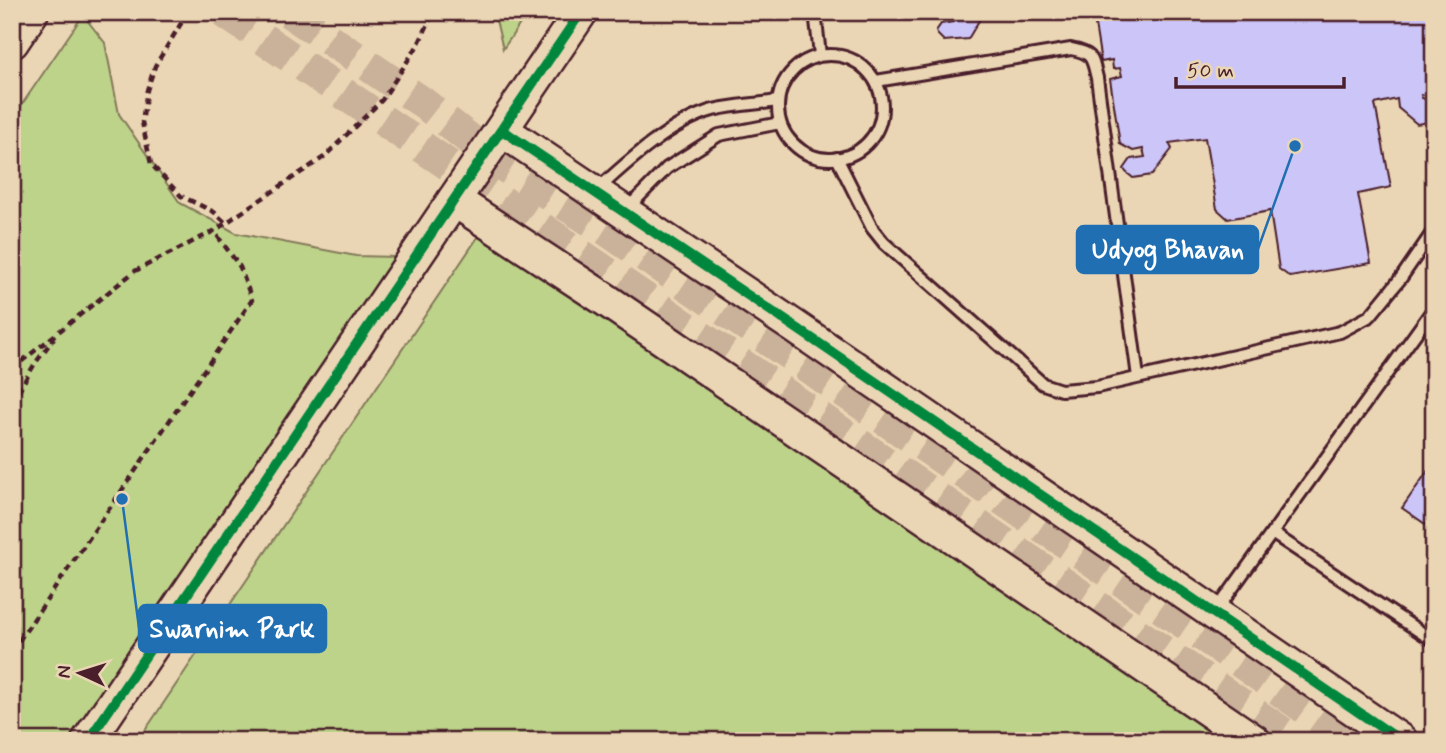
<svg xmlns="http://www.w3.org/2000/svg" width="1446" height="753" viewBox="0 0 1446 753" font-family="Mynerve,sans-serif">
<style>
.green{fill:#bdd38a;stroke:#84795a;stroke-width:2}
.building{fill:#ccc5f7;stroke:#4a1f2b;stroke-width:2}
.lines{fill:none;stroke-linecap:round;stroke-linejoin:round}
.secondary-tunnel{stroke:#cab199;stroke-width:32;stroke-dasharray:32 16;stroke-linecap:butt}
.lane-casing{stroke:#4a1f2b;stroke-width:16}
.secondary-casing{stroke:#4a1f2b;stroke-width:37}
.path{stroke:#4a1f2b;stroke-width:4.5;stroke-dasharray:7 5;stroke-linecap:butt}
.lane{stroke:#ead6b4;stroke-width:10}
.secondary{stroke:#ead6b4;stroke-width:32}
.cycleway-casing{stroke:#ead6b4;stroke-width:15}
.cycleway{stroke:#00873e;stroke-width:10}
.leader{fill:none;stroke:#1f6fb2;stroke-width:2.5}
.callout-dot{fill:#1f6fb2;stroke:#ead6b4;stroke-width:2.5}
.callout{fill:#1f6fb2;stroke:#1f6fb2;stroke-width:2.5}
.callout-label{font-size:26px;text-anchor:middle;font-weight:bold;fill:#fff}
</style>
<rect width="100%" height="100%" fill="#ead6b4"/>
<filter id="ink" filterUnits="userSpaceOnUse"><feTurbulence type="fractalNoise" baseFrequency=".0143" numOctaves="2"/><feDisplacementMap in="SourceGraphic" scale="14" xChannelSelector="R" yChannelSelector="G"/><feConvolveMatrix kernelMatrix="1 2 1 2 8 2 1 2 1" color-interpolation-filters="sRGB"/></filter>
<g filter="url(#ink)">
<g class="green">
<path d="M494,12H528L503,49Z"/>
<path d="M83,15L105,43L119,114L180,203L236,233L356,256L396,257L68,741H12V119Z"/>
<path d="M480,234L1223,741H138Z"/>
</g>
<g class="building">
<path d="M938,12H984L968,39L944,41L937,34L936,31L941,24L954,22L952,15L943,17Z"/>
<path d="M1093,12H1434V93L1421,95L1422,98L1434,102V121L1417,124L1398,108L1397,99L1375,104L1391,187L1358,194L1371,263L1290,277L1279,269L1270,211L1228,219L1217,209L1205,138L1169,143L1172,149L1152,175L1133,178L1126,172L1124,169L1131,159L1145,157L1143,149L1133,151L1120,144L1110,79L1122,76L1120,68L1113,69L1112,60L1101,62Z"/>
<path d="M1434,462V530L1402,508Z"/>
</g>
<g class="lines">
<g class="secondary-tunnel">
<path d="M224,12L1295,741"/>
<path d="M289,12L422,102L505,167L608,231L1215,644L1351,741"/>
</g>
<g class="lane-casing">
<g id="lane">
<path d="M815,12L820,55"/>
<circle cx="830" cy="107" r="52"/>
<path d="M876,81L1071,49C1093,53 1092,58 1097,78L1138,377"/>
<path d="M837,158L872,228L884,243L1043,384L1061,390L1097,387L1340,332L1370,316L1401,278L1434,230"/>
<path d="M597,190C627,162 673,121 713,110C734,105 757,104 778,101"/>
<path d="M626,210L667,168L719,135L780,123"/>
<path d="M1272,533L1434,308"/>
<path d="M1216,611L1272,533L1434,641"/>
</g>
</g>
<g class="secondary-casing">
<g id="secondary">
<path d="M12,42L32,12"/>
<path d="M502,130L795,327L1401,741"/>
<path d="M454,200L606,300L1254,741"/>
<path d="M88,741L581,12"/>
</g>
</g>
<g class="path">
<path d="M188,12L155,66L147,90L142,122L151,164L181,196L214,212L226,223"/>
<path d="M12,369L135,271L214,231L324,157L382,100L418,45L434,12"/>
<path d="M12,402L34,365L54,338"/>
<path d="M12,651L252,300L240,267L214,231"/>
</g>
<use href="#lane" class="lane"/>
<use href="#secondary" class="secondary"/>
<g class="cycleway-casing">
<g id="cycleway">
<path d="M502,130L795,327L1401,741"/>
<path d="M88,741L581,12"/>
</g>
</g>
<use href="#cycleway" class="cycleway"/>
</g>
</g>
<path class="leader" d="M1295 146L1258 249M122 499L139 628"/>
<g class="callout-dot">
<circle cx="1295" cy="146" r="7"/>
<circle cx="122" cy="499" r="7"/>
</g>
<g class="callout">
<rect x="1077" y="226" width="181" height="47" rx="7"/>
<rect x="139" y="605" width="187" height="47" rx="7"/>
</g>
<g class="callout-label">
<text x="1168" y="258">Udyog Bhavan</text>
<text x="232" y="637">Swarnim Park</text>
</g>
<rect width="1446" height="753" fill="none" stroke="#ead6b4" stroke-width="42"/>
<rect x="21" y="21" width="1404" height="711" fill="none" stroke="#4a1f2b" stroke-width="2.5" filter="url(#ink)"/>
<g transform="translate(80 673) rotate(274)" stroke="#ead6b4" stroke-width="5" paint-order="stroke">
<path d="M0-5L12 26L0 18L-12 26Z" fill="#4a1f2b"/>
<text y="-10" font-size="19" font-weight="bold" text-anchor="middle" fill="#4a1f2b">N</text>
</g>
<path d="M1176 77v10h168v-10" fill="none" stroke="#4a1f2b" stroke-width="3.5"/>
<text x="1187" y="77" font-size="21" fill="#4a1f2b" stroke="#ead6b4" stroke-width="5" paint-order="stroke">50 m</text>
</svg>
